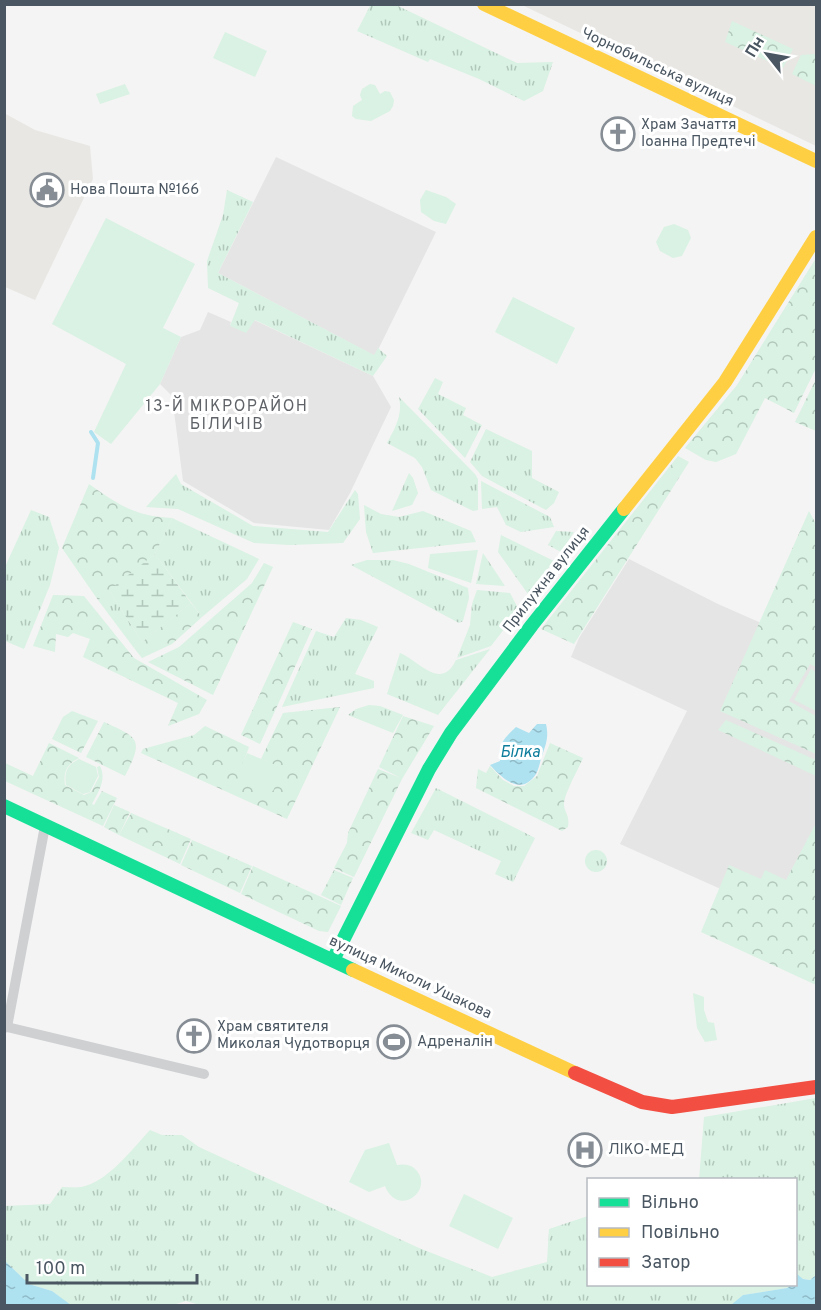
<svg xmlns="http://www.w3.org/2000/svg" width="821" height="1310" viewBox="0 0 821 1310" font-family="Overpass,sans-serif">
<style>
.commercial{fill:#e8e7e3}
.education{fill:#e6e5e6}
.grass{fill:url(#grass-tufts)}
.forest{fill:url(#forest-crowns)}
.wetland{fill:url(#wetland-marsh)}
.park{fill:#d9f2e3}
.water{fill:url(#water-ripples)}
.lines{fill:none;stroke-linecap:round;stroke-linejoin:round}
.stream{stroke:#aee2f0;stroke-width:4}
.street{stroke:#ced0d2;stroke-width:10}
.fast{stroke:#16e098;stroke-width:14}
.slow{stroke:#ffcf43;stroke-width:14}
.jam{stroke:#f24e42;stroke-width:14}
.labels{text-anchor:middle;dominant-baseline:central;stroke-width:6;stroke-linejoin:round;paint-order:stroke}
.street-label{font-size:15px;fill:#4a5661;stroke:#fff}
.poi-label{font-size:15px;fill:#4a5661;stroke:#fff;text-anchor:start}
.neighbourhood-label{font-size:16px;letter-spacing:1.5px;fill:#5f6368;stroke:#fff}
.water-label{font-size:16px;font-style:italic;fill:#0c7c9b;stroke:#fff}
</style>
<defs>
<pattern id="grass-tufts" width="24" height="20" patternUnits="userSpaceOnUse" patternTransform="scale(1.5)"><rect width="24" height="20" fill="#d9f2e3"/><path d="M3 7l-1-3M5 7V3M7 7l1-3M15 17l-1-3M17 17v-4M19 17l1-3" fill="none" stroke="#b2c7bb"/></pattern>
<pattern id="forest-crowns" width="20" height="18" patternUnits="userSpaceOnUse" patternTransform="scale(1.5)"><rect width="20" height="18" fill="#d9f2e3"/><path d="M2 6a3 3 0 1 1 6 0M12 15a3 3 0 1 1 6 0" fill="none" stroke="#b2c7bb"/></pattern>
<pattern id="wetland-marsh" width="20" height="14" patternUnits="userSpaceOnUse" patternTransform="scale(1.5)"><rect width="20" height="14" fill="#d9f2e3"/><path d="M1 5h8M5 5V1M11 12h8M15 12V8" fill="none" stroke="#b2c7bb"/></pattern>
<pattern id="water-ripples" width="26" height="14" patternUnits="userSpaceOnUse" patternTransform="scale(1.5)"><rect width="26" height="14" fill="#aee2f0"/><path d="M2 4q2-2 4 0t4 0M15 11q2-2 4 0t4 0" fill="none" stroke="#90bac6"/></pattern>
</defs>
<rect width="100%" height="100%" fill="#f4f4f4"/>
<g class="commercial">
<path d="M522,5H816V146Z"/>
<path d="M4,113L35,130L90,146L93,179L35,300L5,287Z"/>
</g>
<g class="education">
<path d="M276,157L436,232L375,356L218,273Z"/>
<path d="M208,312L231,322L230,325L254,320L373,376L391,407L350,493L329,530L254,523L183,481L172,396L160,384L181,337L200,330Z"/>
<path d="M629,559L718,604L816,647V894L761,907L620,844L687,711L571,657L579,638Z"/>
</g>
<g class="grass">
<path d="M371,4L396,5L517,63L553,62L543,91L524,101L479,79L430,59L428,62L357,31Z"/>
<path d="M227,190L253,202L218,273L374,355L378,348L387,356L373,376L255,320L246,333L230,326L239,303L208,288L207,261L223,215Z"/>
<path d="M435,378L443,382L438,394L466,408L463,415L482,425L465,458L418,409Z"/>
<path d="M399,397L475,474L478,479V510L473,511L431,490L422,467L415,458L387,443C395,428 403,415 399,397Z"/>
<path d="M486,429L532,451V478L559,492L554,503L546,510L482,476L470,462Z"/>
<path d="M409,473L413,478L418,493L412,505L392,511Z"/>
<path d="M176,474L181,484L253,526L328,532L355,490L358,494L360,519L343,543L290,545L254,543L178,509L146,507Z"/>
<path d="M481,481L550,517L554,527L521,532L506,525L497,507L482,509Z"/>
<path d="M364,505L381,514L399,517L423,511L471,531L476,542L373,553L366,532Z"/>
<path d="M31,510L49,517L59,548L50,585L24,649L5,641V567Z"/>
<path d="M172,518L259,559L247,579L202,617L155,554Z"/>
<path d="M556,531L574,532L561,552L548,545Z"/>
<path d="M501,535L554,561L528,594L498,552Z"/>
<path d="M483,553L505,586L476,584Z"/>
<path d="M367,560H393L409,564L468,588L469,598L463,621L459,623L351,565Z"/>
<path d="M109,590L142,642L134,648L98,600Z"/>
<path d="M477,590L510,593L519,610L491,646L457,658L470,625L472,604Z"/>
<path d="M346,618L361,620L378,627L355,674L374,681V688L282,707L316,631L334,637Z"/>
<path d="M490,649L438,715L387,694L400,653C418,660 441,692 456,660Z"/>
<path d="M369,705L380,706L403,715L393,733L348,715L356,709Z"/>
<path d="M436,788L535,838L513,882L495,874L501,861L434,830L428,840L411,833Z"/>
<circle cx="596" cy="861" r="11"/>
<path d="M816,1098V1275L810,1280L803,1279L797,1275L796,1277V1180H699L704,1117Z"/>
<path d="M150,1130L162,1135H182L199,1147L419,1248L492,1277L547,1262L549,1229L588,1216V1284L791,1285L787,1288L743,1295L731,1306H203L186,1301L169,1306H71L52,1291L29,1284L5,1261V1206L50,1204L62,1187C68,1187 75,1188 81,1187C108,1182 132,1149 150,1130Z"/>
</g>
<g class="forest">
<path d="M732,21L793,49L783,68L725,42Z"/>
<path d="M814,54L816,55V86L792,74L801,55Z"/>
<path d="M816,258V368L794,413L765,398L736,454L716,462L706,460L685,448L737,385Z"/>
<path d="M816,379V431L795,422Z"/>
<path d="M678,456L689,462L574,644L541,629Z"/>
<path d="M89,484C119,505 134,516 172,518L155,554L98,600L62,548Z"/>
<path d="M809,511L816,524V667L810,664L789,701L816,716V754L720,711Z"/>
<path d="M264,563L273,567L213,695L148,662L179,647L252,583Z"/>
<path d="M53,595L84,596L134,658L207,700L199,714L168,726L178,703L83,657L90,639L73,633L68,637L56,634L55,652L33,646Z"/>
<path d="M191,603L202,617L172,644L142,658L134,648Z"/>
<path d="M293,622L312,629L260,744L241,735Z"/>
<path d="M340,707L287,819L141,753L143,749L194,735L205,726L249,747L238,776L282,768L261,759L283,713Z"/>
<path d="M72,711L98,721L81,753L52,739L63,717Z"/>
<path d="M403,716L434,726L402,779L354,877L334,868L347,843L348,833L378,769L401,778L379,767Z"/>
<path d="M726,720L816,760V776L718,730Z"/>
<path d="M104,722C139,738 144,739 125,776L86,757Z"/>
<path d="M49,743L79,758C67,764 63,772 65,785L84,795L91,792L99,777L97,767L100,766C107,780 98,792 92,804L94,805L102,791L117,798L103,826L5,781V763L33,776Z"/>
<path d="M550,743L583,758C579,768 564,794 564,804C564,813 570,814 568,827L562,831L476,788L478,769L486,773L490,766L503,780L514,786H524L537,776Z"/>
<path d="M114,805L130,812L119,835L104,827Z"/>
<path d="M131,813L191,839L180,864L119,835Z"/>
<path d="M816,823V985L701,932L729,865L761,879L765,870L786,880Z"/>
<path d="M192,840L252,866L240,893L181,865Z"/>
<path d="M253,866L341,906L328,932L319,931L241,894Z"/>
<path d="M334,870L353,878L341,905L321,895Z"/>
</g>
<path class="wetland" d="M155,554L191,603L142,642L109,590Z"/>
<g class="park">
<path d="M225,32L267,51L255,77L213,58Z"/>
<path d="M125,84L130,94L100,104L96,94Z"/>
<path d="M370,84L375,85L380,94L385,91L390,92L394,100L393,106L390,111L371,121L356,119L352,116L353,106L362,100L360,95L362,89Z"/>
<path d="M426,190L446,197L456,204L446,224L434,221L421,212L420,200Z"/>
<path d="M106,218L195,264L163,328L181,337L160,384L111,444L94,432L126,364L52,324Z"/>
<path d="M674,224L688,230L691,238L682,256L673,258L660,251L656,242L664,227Z"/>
<path d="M513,297L575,328L557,364L495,332Z"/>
<path d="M478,550L471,583L428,568L430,554Z"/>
<path d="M811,669L816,672V711L794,700Z"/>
<path d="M247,753L283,768L273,791L237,776Z"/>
<path d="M79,759L96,767L98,776L90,792L83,794L66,785C64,772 67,765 79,759Z"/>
<path d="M693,993L704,997V1010L708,1022L714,1023L717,1040L705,1042L697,1028Z"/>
<path d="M389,1143L397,1165C403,1164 410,1164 415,1169C436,1189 398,1219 385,1186L369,1192L349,1182L365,1150Z"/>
<path d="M464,1194L513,1218L498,1249L449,1226Z"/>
</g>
<g class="water">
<path d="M537,724H546C549,737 546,744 542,756C540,761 539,769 536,774C521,797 502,778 490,765L500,761C497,745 505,737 516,727L529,733Z"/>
<path d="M5,1261L29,1284L52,1291L71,1305H5Z"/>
<path d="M797,1274L803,1279L810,1280L816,1275V1305H731L743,1295L787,1288L791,1285L796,1284Z"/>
</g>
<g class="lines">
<path class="stream" d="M91,432L98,443L93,478"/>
<g class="street">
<path d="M7,1027L45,826"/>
<path d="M4,1028L7,1027L204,1074"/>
</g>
<g class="fast">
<path d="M4,806L353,970"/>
<path d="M333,960L429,769L451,733L532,625L624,509"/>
</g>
<g class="slow">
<path d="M484,4L816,161"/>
<path d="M624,509L725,382L816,237"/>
<path d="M353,970L575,1073"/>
</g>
<path class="jam" d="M575,1073L642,1102L672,1107L816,1087"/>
</g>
<defs>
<g id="church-ring" transform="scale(1.725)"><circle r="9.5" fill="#fff" stroke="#868d94" stroke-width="1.5"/><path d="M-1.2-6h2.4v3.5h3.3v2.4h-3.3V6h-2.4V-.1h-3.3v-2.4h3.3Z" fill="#868d94"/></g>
<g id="civic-ring" transform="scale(1.725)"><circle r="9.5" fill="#fff" stroke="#868d94" stroke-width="1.5"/><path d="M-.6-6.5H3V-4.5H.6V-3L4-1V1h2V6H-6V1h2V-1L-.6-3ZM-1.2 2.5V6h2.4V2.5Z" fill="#868d94"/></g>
<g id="stadium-ring" transform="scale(1.725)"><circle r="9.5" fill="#fff" stroke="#868d94" stroke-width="1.5"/><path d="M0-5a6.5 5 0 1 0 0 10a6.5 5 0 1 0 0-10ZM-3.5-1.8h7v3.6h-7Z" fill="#868d94"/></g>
<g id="hospital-ring" transform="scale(1.725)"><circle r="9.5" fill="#fff" stroke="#868d94" stroke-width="1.5"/><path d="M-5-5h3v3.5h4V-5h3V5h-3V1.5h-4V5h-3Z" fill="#868d94"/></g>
</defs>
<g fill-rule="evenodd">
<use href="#church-ring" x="618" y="134"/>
<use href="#civic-ring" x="47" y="190"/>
<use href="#church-ring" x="194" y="1036"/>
<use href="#stadium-ring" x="394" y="1042"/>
<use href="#hospital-ring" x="585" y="1150"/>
</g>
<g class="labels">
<g class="street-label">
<text transform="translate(657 68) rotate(25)">Чорнобильська вулиця</text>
<text transform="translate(547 580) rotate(-52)">Прилужна вулиця</text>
<text transform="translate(410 978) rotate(25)">вулиця Миколи Ушакова</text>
</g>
<g class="poi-label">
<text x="641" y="125">Храм Зачаття<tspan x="641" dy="17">Іоанна Предтечі</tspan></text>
<text x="70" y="190">Нова Пошта №166</text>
<text x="217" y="1027">Храм святителя<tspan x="217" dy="17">Миколая Чудотворця</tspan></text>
<text x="417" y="1042">Адреналін</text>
<text x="608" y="1150">ЛІКО-МЕД</text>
</g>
<g class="neighbourhood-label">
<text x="227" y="407">13-Й МІКРОРАЙОН<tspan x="227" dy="18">БІЛИЧІВ</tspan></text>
</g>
<g class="water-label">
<text x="520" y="753">Білка</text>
</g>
</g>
<rect width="821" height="1310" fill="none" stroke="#4a5661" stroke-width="12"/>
<rect x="587" y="1178" width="210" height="108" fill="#ffffff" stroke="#b7bbc0" stroke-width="1.5"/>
<rect x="599" y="1198" width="30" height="9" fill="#16e098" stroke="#b7bbc0" stroke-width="1.5"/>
<text x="641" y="1208" font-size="18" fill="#4a5661">Вільно</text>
<rect x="599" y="1228" width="30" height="9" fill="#ffcf43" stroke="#b7bbc0" stroke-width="1.5"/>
<text x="641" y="1238" font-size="18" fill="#4a5661">Повільно</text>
<rect x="599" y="1258" width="30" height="9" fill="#f24e42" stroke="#b7bbc0" stroke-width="1.5"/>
<text x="641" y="1268" font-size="18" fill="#4a5661">Затор</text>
<g transform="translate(767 54) rotate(301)" stroke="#ffffff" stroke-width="4.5" paint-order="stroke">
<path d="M0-4.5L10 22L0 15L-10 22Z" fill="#4a5661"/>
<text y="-9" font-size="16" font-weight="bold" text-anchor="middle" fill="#4a5661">Пн</text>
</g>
<path d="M27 1274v9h170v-9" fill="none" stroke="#4a5661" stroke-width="3"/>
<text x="36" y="1274" font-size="18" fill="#4a5661" stroke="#ffffff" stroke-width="4.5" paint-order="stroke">100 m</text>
</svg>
